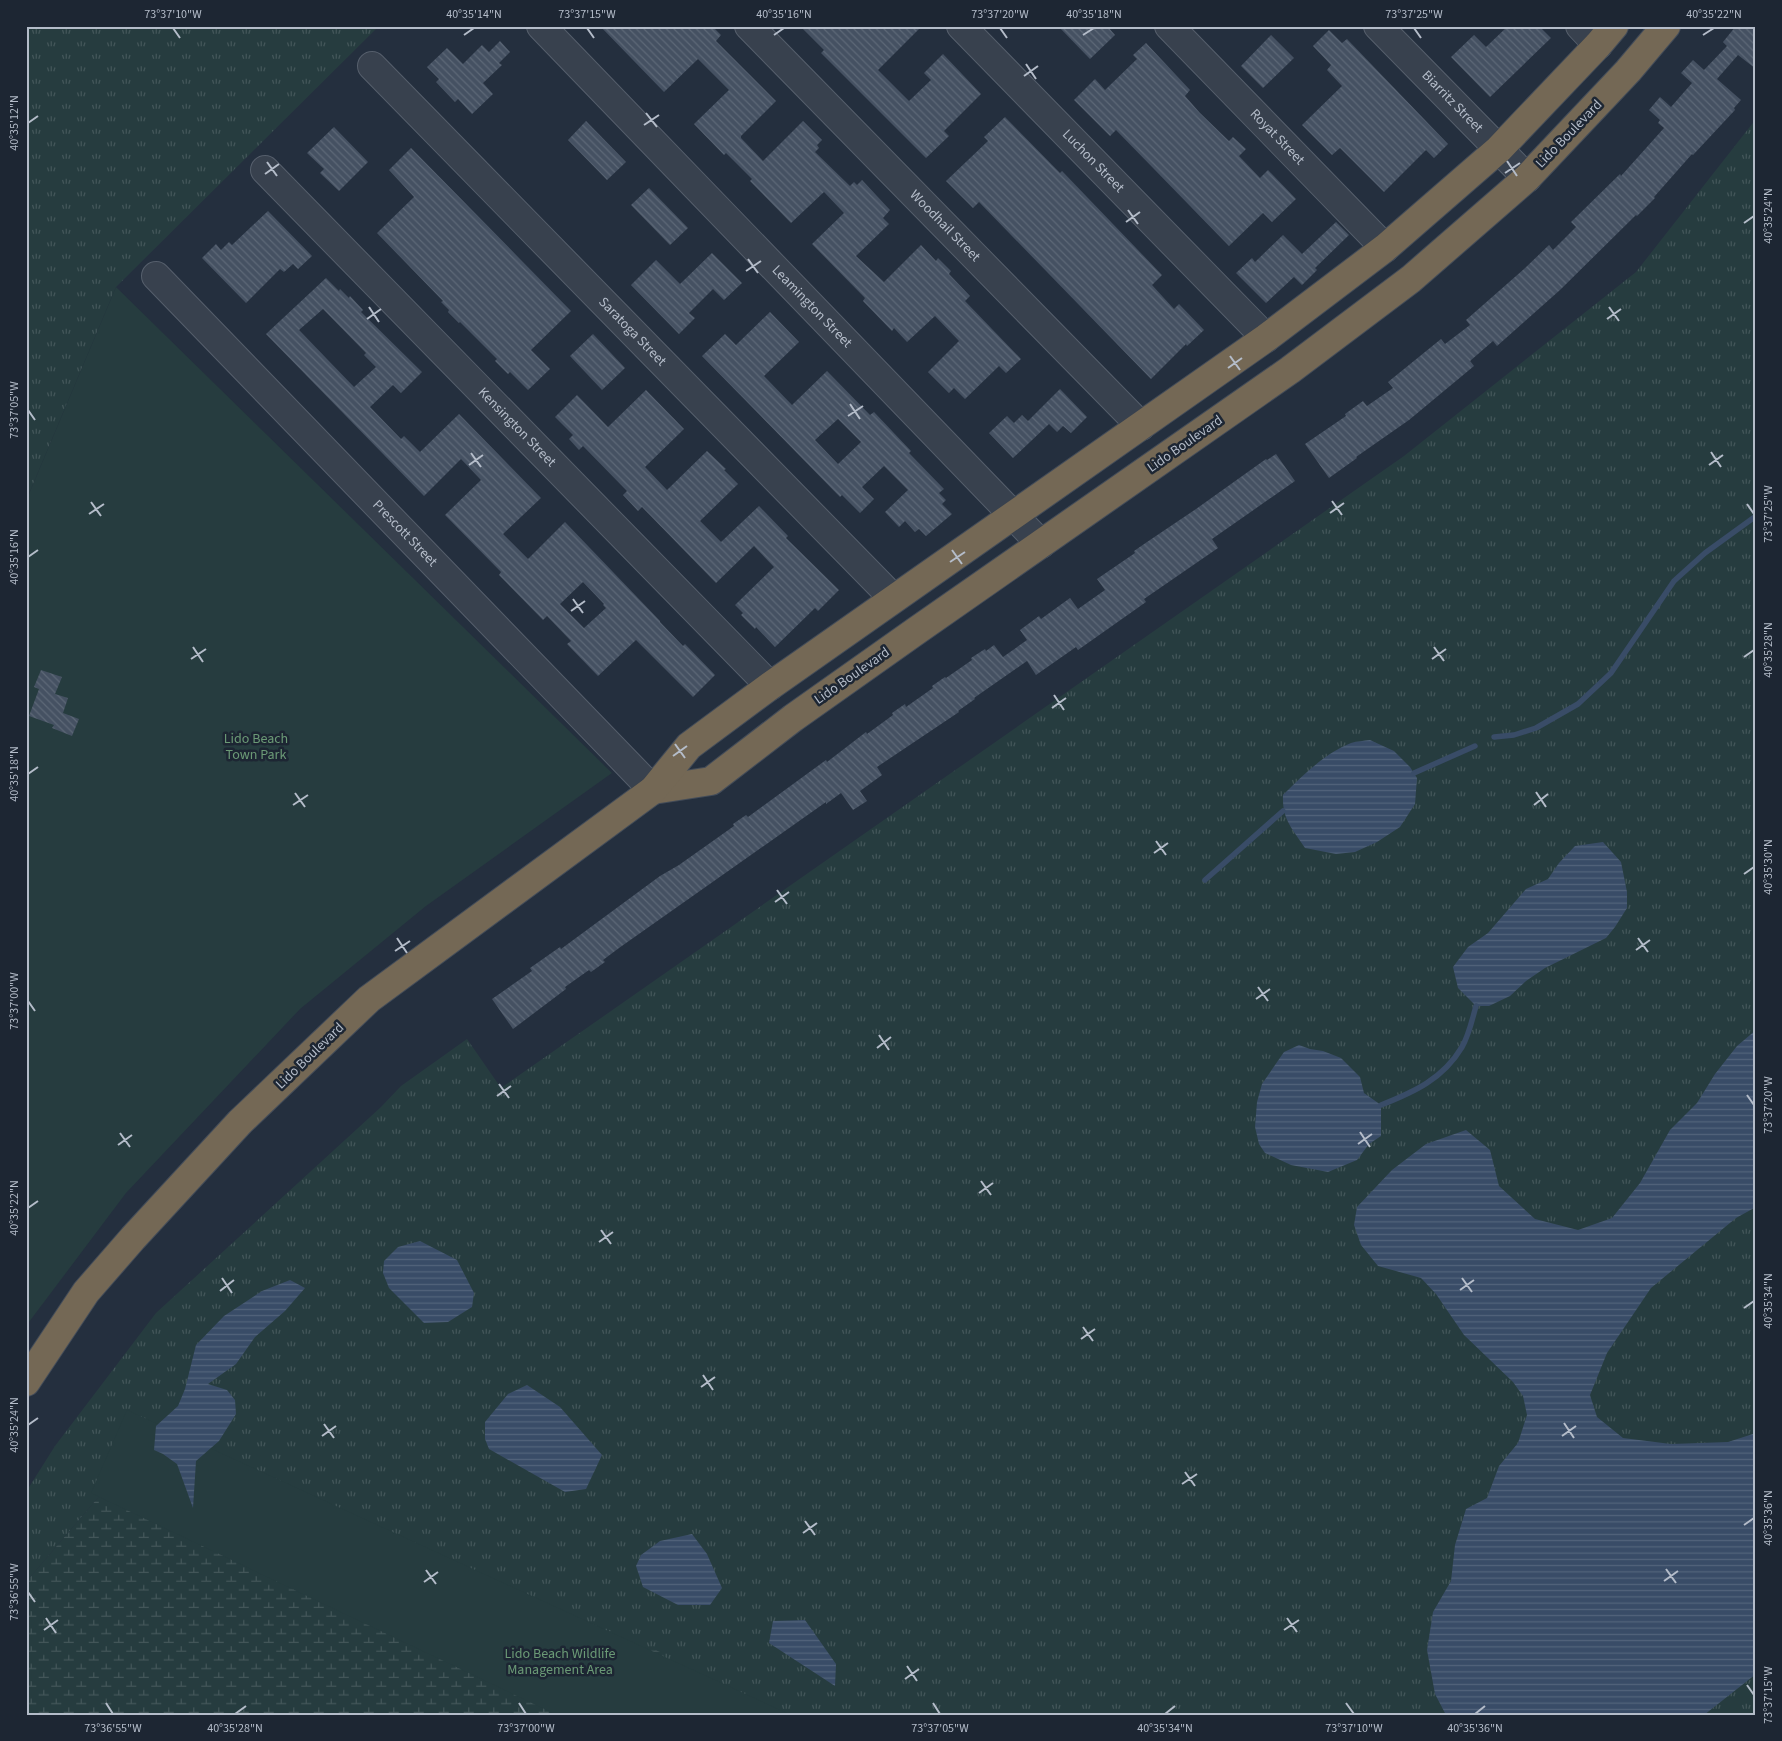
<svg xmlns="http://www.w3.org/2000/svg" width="1782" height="1741" viewBox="0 0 1782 1741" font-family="'Source Sans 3',sans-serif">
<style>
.grass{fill:url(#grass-tufts)}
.wetland{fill:url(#wetland-marsh)}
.green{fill:#263c3f}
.water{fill:url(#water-rules)}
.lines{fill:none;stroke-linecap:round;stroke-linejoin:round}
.stream{stroke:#394c67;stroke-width:5.5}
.building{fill:url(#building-back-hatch);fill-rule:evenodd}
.minor-casing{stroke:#565f6c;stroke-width:30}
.highway-casing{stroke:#434c59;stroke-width:30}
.minor{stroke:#38414e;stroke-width:28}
.highway{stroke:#746855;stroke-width:28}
.ticks{fill:none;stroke:#b4bcc9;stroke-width:2}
.labels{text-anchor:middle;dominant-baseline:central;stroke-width:5;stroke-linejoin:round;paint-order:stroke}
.street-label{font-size:14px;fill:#b4bcc9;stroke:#1d2633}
.park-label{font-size:14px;fill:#6b9a76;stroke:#1d2633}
.neatline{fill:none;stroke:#b4bcc9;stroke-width:2}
.ticks-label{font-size:12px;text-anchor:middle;fill:#b4bcc9}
</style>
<defs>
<pattern id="grass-tufts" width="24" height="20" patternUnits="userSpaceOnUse" patternTransform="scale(1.25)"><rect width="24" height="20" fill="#263c3f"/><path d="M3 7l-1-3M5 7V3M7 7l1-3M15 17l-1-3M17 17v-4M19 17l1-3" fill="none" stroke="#435659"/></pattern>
<pattern id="wetland-marsh" width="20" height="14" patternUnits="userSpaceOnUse" patternTransform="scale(1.25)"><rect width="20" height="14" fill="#263c3f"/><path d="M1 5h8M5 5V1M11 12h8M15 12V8" fill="none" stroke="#435659"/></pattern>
<pattern id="water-rules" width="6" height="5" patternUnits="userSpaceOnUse" patternTransform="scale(1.25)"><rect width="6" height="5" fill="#394c67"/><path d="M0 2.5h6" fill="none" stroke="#53647b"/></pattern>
<pattern id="building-back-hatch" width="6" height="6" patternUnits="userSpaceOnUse" patternTransform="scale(1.25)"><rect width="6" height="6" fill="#455162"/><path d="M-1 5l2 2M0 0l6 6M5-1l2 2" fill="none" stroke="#5d6877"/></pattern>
</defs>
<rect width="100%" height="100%" fill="#242f3e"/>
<g class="grass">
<path d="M26,26H379L116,287L26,501Z"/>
<path d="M1756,119V1715H703L120,1472L26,1582V1492L55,1446L156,1313L381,1107L401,1086L467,1039L501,1088L1404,456L1636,272Z"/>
</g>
<path class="wetland" d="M120,1472L314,1510L660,1652L704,1715H26V1582Z"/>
<g class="green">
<path d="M116,287L612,773L426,906L300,1009L126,1193L26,1326V501Z"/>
<path d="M127,1410L791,1715H557L91,1493Z"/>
</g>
<g class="water">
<path d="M1370,740L1394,751L1410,767L1417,778L1415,804L1400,827L1377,842L1355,852L1336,854L1305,848C1292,828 1282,820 1283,795C1302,776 1325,753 1351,743C1357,741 1364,741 1370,740Z"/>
<path d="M1603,842L1621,862L1627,892V908L1615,927L1606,938L1545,968L1526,981L1510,996L1489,1006H1476L1458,988L1453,967L1468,947L1488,933L1526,889L1548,879L1559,863L1575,846Z"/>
<path d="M1756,1030V1207L1736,1218L1651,1288L1607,1353L1590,1395L1597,1417L1623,1438L1671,1444L1728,1442L1756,1433V1674L1704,1715H1446L1435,1694L1427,1650L1433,1612L1451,1581L1455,1545L1466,1509L1487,1498L1499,1466L1518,1443L1527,1415L1523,1396L1513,1382L1464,1335L1436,1294L1421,1278L1378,1266L1361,1245L1354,1225L1357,1207L1392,1170L1426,1144L1466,1130L1490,1150L1499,1186L1535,1219L1578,1230L1612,1218L1640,1183L1670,1130L1697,1103L1715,1074L1737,1046Z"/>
<path d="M1299,1045L1310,1049L1323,1051L1341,1058L1360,1077L1364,1093L1381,1105V1136L1369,1144L1357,1160L1328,1172L1291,1165L1265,1153L1259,1144L1255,1127L1257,1102L1262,1084L1284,1052Z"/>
<path d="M420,1241L457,1260L474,1293L472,1307L448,1322L424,1323L389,1288L383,1273L384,1261L398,1247Z"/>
<path d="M290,1280L305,1288L285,1311L255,1337L236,1364L208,1384L227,1390L235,1400L236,1414L219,1441L196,1461L193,1508L177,1464L163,1454L154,1450L156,1426L178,1406L185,1389L196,1345L224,1316L262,1291Z"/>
<path d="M527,1385L560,1407L602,1455L586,1489L565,1492L489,1449L485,1439V1422L508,1394Z"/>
<path d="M692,1534L707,1554L722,1588L710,1605H678L643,1587L636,1566L641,1555L660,1541Z"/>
<path d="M805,1620L836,1664L835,1686L769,1643L773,1621Z"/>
</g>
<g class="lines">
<g class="stream">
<path d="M1494,737L1514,735L1536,728L1578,704L1611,673L1674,581L1705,553L1756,516"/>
<path d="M1414,773L1475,746"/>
<path d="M1205,880L1283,811"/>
<path d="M1381,1105C1414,1092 1443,1079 1462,1047C1469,1035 1472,1020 1476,1006"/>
</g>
</g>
<g class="building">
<path d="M600,26H712L721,35L716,41L776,101L741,136V138L763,161L803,121L822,140L817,145L819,148L815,152L850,186L854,182L857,185L862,180L890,210L883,218L889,224L856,256L884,282L921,245L936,261L938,258L951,271L949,274L970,296L965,301L1021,359L1006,373L999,366L965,399L954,388L949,393L928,372L959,341L935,316L907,342L894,328L892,331L863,301L865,298L812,244L844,213L824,192L791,223L750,181L752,179L726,153L724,155L694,124L729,90L698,59L664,92Z"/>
<path d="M800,26H922L878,70L909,101L931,80L924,73L943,54L981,94L944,131L949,136L926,158L821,53L824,50Z"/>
<path d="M1058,26H1107L1115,35L1090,59Z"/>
<path d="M1508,26H1539L1551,38L1490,97L1451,57L1474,35L1486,47Z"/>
<path d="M1736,26H1756V69L1738,55L1717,79L1741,100L1734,108L1735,110L1693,155L1692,154L1654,197L1655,198L1637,216L1636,215L1560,290L1497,346L1493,341L1470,361L1474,366L1409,420L1356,457L1357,458L1329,478L1305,444L1346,416L1345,414L1363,401L1367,406L1393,388L1388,382L1441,339L1445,344L1470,325L1466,320L1524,269L1549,245L1553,250L1576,227L1571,222L1620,174L1621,176L1664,128L1658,123L1660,120L1649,110L1660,97L1671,107L1692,83L1681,73L1693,60L1704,70L1727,46L1723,42Z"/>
<path d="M1329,30L1342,43L1347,39L1448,144L1434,158L1426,150L1384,192L1340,148L1332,155L1302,125L1342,86L1327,70L1331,65L1313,46Z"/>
<path d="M1271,35L1294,58L1263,88L1241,66Z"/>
<path d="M500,41L510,52L499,63L502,65L483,83L493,94L472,114L458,99L455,102L436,82L439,79L427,67L447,48L463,64L482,45L489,52Z"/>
<path d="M1146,43L1190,90L1185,96L1200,113L1229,141L1233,137L1246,149L1239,156L1260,178L1268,170L1296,199L1272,222L1263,213L1229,246L1116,130L1110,136L1074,100L1095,79L1105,90L1137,59L1133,55Z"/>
<path d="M1005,117L1060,173L1062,171L1162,275L1152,285L1174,309L1179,304L1204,330L1187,346L1186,344L1151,379L979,202L973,208L946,181L988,141L984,137Z"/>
<path d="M586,121L626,162L607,180L568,140Z"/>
<path d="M334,127L368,162L339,191L320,173L324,169L307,153Z"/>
<path d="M411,148L571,311L531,350L550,369L528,390L510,372L508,374L495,361L497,359L460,322L459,323L448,312L449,310L441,302L443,301L377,233L414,197L389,170Z"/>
<path d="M649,188L688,228L670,245L631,205Z"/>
<path d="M268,211L312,256L298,269L293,264L284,272L280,269L246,303L202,258L216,244L221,250L229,242L232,245Z"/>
<path d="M1336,222L1349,235L1315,268L1317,270L1302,285L1294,277L1266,303L1236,273L1252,258L1255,262L1283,235L1302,254Z"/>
<path d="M712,253L742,283L724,300L713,289L689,313L695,318L679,334L631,285L656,260L680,284Z"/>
<path d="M326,278L339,291L340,289L349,298L350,296L363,310L361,312L422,372L401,393L393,385L370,407L401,439L404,436L420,452L459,414L541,498L503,534L528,559L565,522L660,621V622L683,646L685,644L715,675L693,697L636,640L598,676L567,644L571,641L547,616L543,620L499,575L501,572L445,515L481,480L461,459L424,496L266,334ZM323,309L366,353L364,355L376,367L354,387L299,330ZM583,582L604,604L603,605L606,608L584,628L560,604Z"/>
<path d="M770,312L799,342L764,376L792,405L827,371L870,415L874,412L911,451L909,453L944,489L939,493L946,500L942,504L952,514L926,536L919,529L915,532L905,521L899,527L885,512L908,490L884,466L862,487L874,499L860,513L842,495L840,497L702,356L725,334L736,345ZM838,419L861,442L838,464L815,440Z"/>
<path d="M593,334L625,368L602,390L570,356Z"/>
<path d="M1060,389L1087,417L1071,433L1063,426L1057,432L1049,424L1013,458L989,433L1007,416L1014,423L1022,415L1028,421Z"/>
<path d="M646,390L684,429L645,467L667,490L707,451L726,469L724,470L738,484L700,521L721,542L759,506L788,536L786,538L839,590L818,611L815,608L775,647L756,627L755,629L741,615L743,613L735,605L774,567L754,546L716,583L642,507L638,511L623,495L627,491L583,446L579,450L569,439L573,435L555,417L577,395L608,427Z"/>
<path d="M1276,454L1295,481L1212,539L1218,548L1144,599L1146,602L1078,650L1076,647L1036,675L1027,661L974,698L975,699L958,711L959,712L877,767L882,775L860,791L867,801L853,810L841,793L826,804V802L619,948L603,960L605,962L591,972L589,970L565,987L566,989L513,1029L492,999L532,971L530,968L560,947L561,949L660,876L679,865L734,826L733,824L746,815L748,817L826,760L827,762L866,732L867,734L893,715L892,713L905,704L906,707L933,688L932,686L945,677L946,678L972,660L971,658L985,649L986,651L994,645L1003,657L1027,640L1020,630L1039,616L1041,619L1070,598L1078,609L1105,590L1097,579L1135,553L1134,551L1147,542L1196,509L1266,459L1267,460Z"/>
<path d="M41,670L62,677L55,694L68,698L63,713L79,719L72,736L52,728L54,725L29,716L39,689L34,687Z"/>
</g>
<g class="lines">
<g class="minor-casing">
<g id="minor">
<path id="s1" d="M541,26L1041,544"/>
<path id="s2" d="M749,26L1141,426"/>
<path id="s3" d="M961,26L1266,338"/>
<path id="s4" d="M1169,26L1385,248"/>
<path id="s5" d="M1378,26L1527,178"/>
<path d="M1580,26L1598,45"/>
<path id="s6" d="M372,66L893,598"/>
<path id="s7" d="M265,170L770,686"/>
<path id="s8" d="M156,276L653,790"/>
</g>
</g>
<g class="highway-casing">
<g id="highway">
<path d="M653,790L711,781L793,718L916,631L1290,370L1411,279L1527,178L1628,71L1666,26"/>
<path d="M26,1382L86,1292L133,1238L240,1122L369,999L653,790L689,746L770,686L1266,338L1385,248L1499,149L1598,45L1614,26"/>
</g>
</g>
<use href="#minor" class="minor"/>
<use href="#highway" class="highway"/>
</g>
<path class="ticks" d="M173,28L180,38M587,28L594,38M1000,28L1007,38M1414,28L1421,38M464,35L474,28M774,35L784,28M1083,35L1094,28M1703,35L1714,28M1026,64L1036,79M1024,76L1038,66M646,113L657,127M28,123L38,116M644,125L659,115M1507,161L1517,176M267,162L277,176M1505,173L1520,163M265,174L279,164M1128,210L1138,224M1126,222L1140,212M1744,223L1754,216M748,259L758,273M746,271L761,261M369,307L379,322M1609,307L1619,321M367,319L381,309M1607,319L1621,309M1230,356L1240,370M1228,368L1242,358M850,404L860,419M28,410L35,420M848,416L863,406M1711,452L1721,467M471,453L481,467M469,465L483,455M1709,465L1723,455M1332,501L1342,515M91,502L101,516M1747,504L1754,514M1330,513L1344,503M89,514L104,504M952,550L962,564M28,557L38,550M950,562L965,552M573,599L583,613M571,611L585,601M193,647L203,662M1434,647L1444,661M1744,657L1754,650M191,659L206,649M1432,659L1446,649M1054,695L1064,710M1052,708L1066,698M675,744L685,758M673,756L687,746M28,774L38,767M1536,792L1546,807M295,793L305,807M293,805L308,795M1534,805L1548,794M1156,841L1166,855M1154,853L1168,843M1744,874L1754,867M777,890L787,904M775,902L789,892M397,938L407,953M1638,938L1648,952M1636,950L1650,940M395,951L410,941M1258,987L1268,1001M1256,999L1270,989M28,1001L35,1011M879,1035L889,1050M877,1048L891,1037M499,1084L509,1098M1747,1095L1754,1105M497,1096L511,1086M1360,1132L1370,1147M120,1133L130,1147M1358,1144L1372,1134M118,1145L132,1135M981,1181L991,1195M979,1193L993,1183M28,1208L38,1201M601,1230L611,1244M599,1242L613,1232M222,1278L232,1293M1462,1278L1472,1292M1460,1290L1474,1280M220,1291L234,1280M1744,1308L1754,1301M1083,1327L1093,1341M1081,1339L1095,1329M703,1375L713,1390M701,1387L715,1377M1564,1423L1574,1438M324,1424L334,1438M28,1425L38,1418M322,1436L336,1426M1562,1436L1576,1426M1185,1472L1195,1486M1182,1484L1197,1474M805,1521L815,1535M1744,1525L1754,1518M803,1533L817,1523M1666,1569L1676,1583M426,1570L436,1584M1664,1581L1678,1571M424,1582L438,1572M28,1592L35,1602M46,1618L56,1633M1287,1618L1297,1632M44,1630L58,1620M1284,1630L1299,1620M907,1666L917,1681M905,1679L919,1669M1747,1685L1754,1695M106,1703L113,1714M519,1703L526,1714M933,1703L940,1714M1346,1703L1354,1714M235,1714L246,1706M1165,1714L1175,1706M1475,1714L1485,1706"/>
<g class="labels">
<g class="street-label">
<text stroke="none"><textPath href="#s5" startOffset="106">Biarritz Street</textPath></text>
<text transform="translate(1569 134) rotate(-46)">Lido Boulevard</text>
<text stroke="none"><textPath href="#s4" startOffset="155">Royat Street</textPath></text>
<text stroke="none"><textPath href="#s3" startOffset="189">Luchon Street</textPath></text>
<text stroke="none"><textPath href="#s2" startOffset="280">Woodhail Street</textPath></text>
<text stroke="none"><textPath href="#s1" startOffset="390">Leamington Street</textPath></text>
<text stroke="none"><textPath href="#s6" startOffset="372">Saratoga Street</textPath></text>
<text stroke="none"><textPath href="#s7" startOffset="360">Kensington Street</textPath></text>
<text transform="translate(1185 444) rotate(-35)">Lido Boulevard</text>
<text stroke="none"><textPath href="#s8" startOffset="358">Prescott Street</textPath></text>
<text transform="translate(852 676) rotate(-35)">Lido Boulevard</text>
<text transform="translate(310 1056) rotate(-44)">Lido Boulevard</text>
</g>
<g class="park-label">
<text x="256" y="739">Lido Beach<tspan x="256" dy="16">Town Park</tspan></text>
<text x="560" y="1654">Lido Beach Wildlife<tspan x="560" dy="16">Management Area</tspan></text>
</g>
</g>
<rect width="1782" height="1741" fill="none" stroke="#1d2633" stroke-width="55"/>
<rect x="28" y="28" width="1726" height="1686" class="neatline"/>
<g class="ticks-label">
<text x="173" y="18">73°37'10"W</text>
<text x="474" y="18">40°35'14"N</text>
<text x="587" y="18">73°37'15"W</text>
<text x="784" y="18">40°35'16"N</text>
<text x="1000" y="18">73°37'20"W</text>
<text x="1094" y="18">40°35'18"N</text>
<text x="1414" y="18">73°37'25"W</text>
<text x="1714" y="18">40°35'22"N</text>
<text transform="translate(14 123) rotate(-90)" y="4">40°35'12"N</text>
<text transform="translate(1768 216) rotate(-90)" y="4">40°35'24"N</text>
<text transform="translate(14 410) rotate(-90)" y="4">73°37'05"W</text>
<text transform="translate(1768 514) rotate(-90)" y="4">73°37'25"W</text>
<text transform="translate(14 557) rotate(-90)" y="4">40°35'16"N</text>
<text transform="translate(1768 650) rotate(-90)" y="4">40°35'28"N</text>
<text transform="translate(14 774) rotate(-90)" y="4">40°35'18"N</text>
<text transform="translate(1768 867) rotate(-90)" y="4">40°35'30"N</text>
<text transform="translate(14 1001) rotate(-90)" y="4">73°37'00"W</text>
<text transform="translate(1768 1105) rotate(-90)" y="4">73°37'20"W</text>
<text transform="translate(14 1208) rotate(-90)" y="4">40°35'22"N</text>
<text transform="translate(1768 1301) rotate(-90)" y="4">40°35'34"N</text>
<text transform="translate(14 1425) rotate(-90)" y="4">40°35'24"N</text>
<text transform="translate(1768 1518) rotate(-90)" y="4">40°35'36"N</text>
<text transform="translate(14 1592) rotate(-90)" y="4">73°36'55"W</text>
<text transform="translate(1768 1695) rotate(-90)" y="4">73°37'15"W</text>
<text x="113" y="1732">73°36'55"W</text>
<text x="235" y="1732">40°35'28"N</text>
<text x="526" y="1732">73°37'00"W</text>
<text x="940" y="1732">73°37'05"W</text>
<text x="1165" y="1732">40°35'34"N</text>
<text x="1354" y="1732">73°37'10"W</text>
<text x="1475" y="1732">40°35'36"N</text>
</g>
</svg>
